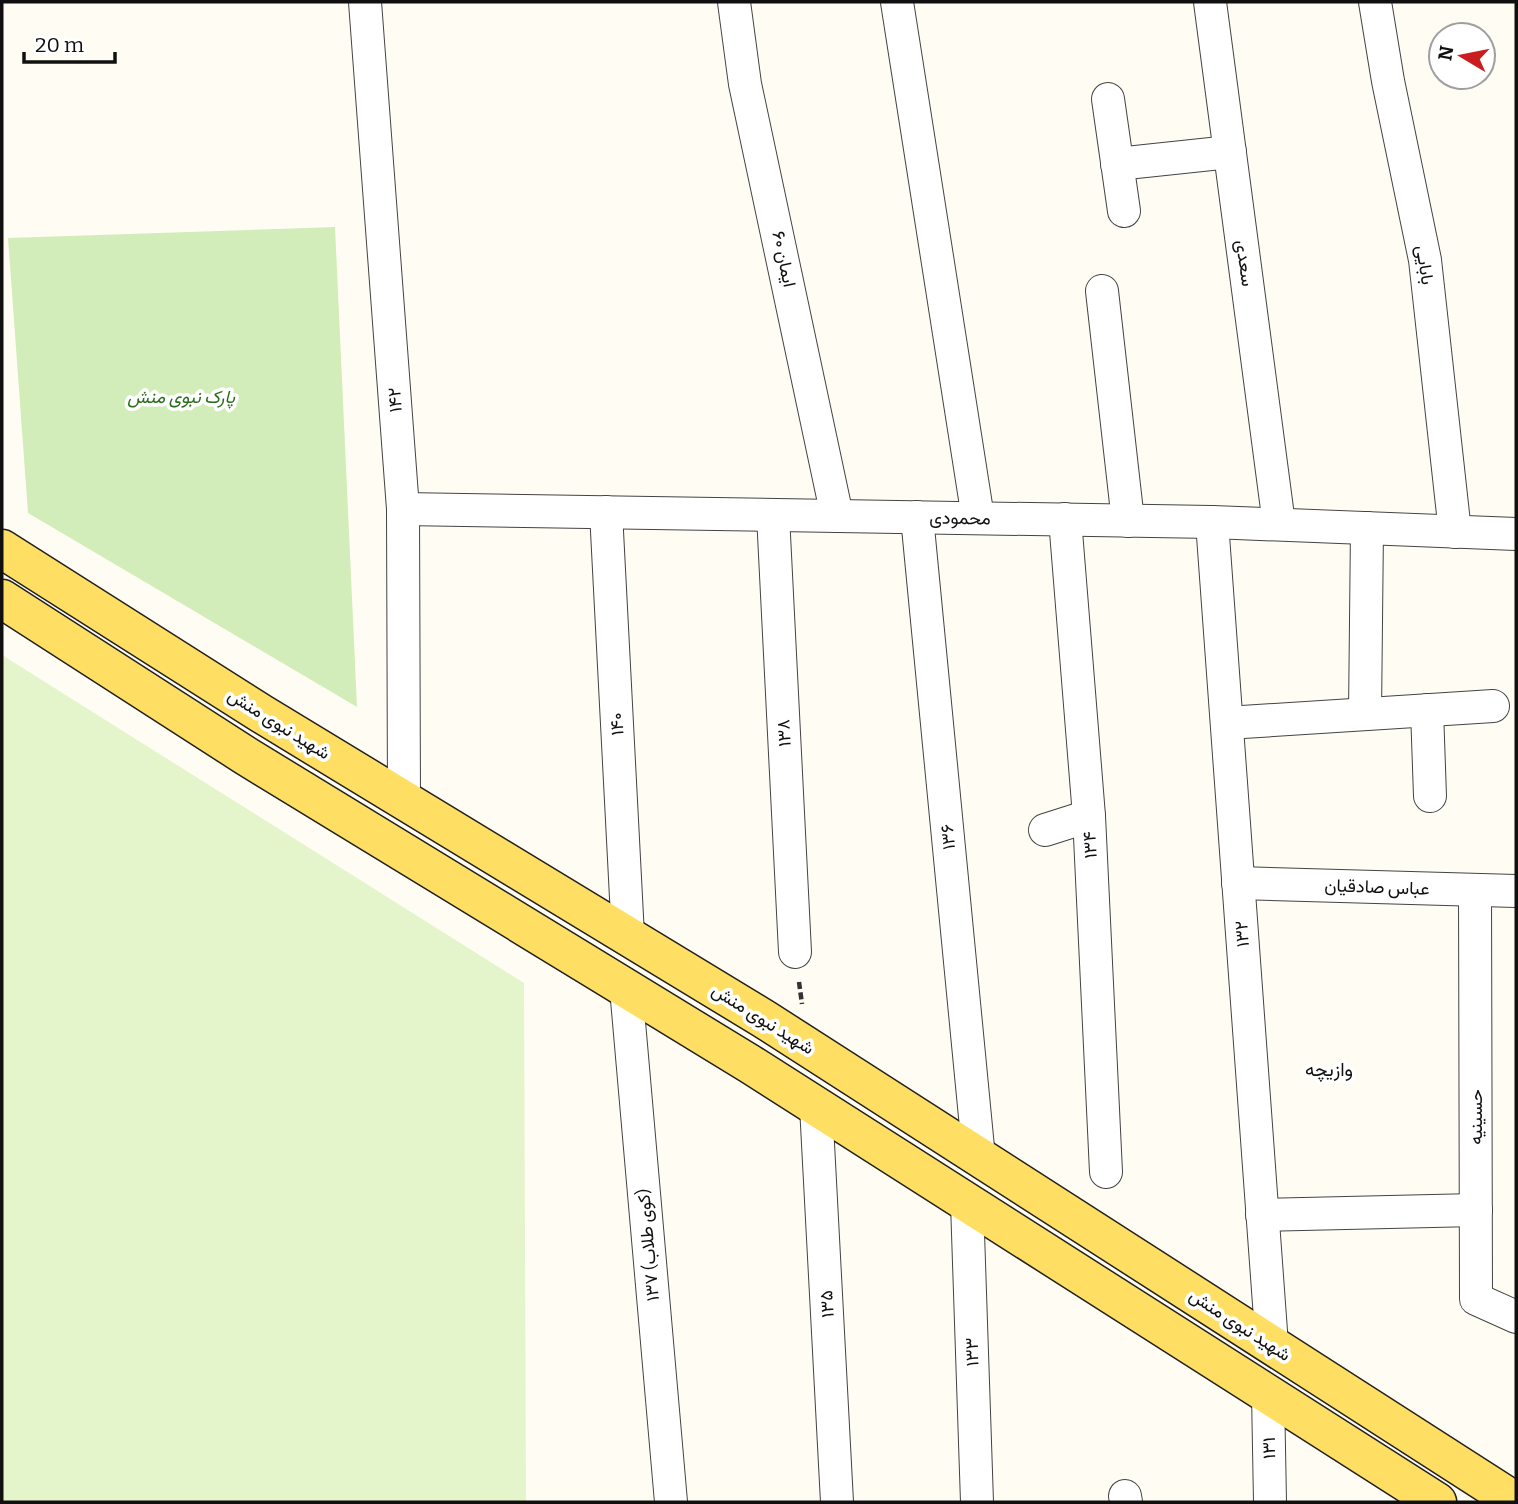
<svg xmlns="http://www.w3.org/2000/svg" width="1518" height="1504" viewBox="0 0 1518 1504" font-family="Bitter,Vazirmatn,serif">
<style>
.green{fill:#d2edb9}
.pitch{fill:#e4f4cb}
.lines{fill:none;stroke-linecap:round;stroke-linejoin:round}
.minor-casing{stroke:#434343;stroke-width:34}
.major-casing{stroke:#212121;stroke-width:41}
.path{stroke:#323232;stroke-width:4.5;stroke-dasharray:7 3.5;stroke-linecap:butt}
.minor{stroke:#fff;stroke-width:32}
.major{stroke:#ffdf63;stroke-width:38}
.labels{text-anchor:middle;dominant-baseline:central;stroke-width:7;stroke-linejoin:round;paint-order:stroke}
.street-label{font-size:18px;fill:#101010;stroke:#fff}
.park-label{font-size:18px;font-style:italic;fill:#296d1a;stroke:#fff}
.neighbourhood-label{font-size:19px;fill:#101010;stroke:#fff}
</style>
<rect width="100%" height="100%" fill="#fffdf3"/>
<path class="green" d="M335,227L357,707L28,513L8,238Z"/>
<path class="pitch" d="M2,655L524,983L526,1502H2Z"/>
<g class="lines">
<g class="minor-casing">
<g id="minor">
<path d="M365,2L403,509L404,800"/>
<path d="M734,2L745,84L837,516"/>
<path d="M897,2L978,518"/>
<path d="M1210,2L1279,524"/>
<path d="M1375,2L1388,81L1425,260L1455,532"/>
<path d="M1108,99L1124,211"/>
<path d="M1117,164L1230,152"/>
<path d="M1102,291L1128,521"/>
<path d="M403,509L1212,522L1516,534"/>
<path d="M606,512L628,936"/>
<path d="M773,515L795,952"/>
<path d="M917,517L979,1158"/>
<path d="M1065,519L1089,816L1106,1172"/>
<path d="M1212,522L1272,1345"/>
<path d="M1427,710L1430,796"/>
<path d="M1365,714L1367,528"/>
<path d="M1227,723L1493,706"/>
<path d="M1045,830L1089,816"/>
<path d="M1238,883L1516,891"/>
<path d="M1475,890L1476,1299L1516,1317"/>
<path d="M626,988L671,1502"/>
<path d="M816,1106L837,1502"/>
<path d="M967,1203L977,1502"/>
<path d="M1262,1215L1476,1210"/>
<path d="M1268,1394L1270,1502"/>
<path d="M1125,1496L1126,1502"/>
</g>
</g>
<g class="major-casing">
<g id="major">
<path d="M2,549L262,714L764,1019L1516,1502"/>
<path d="M2,599L246,756L750,1064L1437,1502"/>
</g>
</g>
<path class="path" d="M799,982L802,1004"/>
<use href="#minor" class="minor"/>
<use href="#major" class="major"/>
</g>
<g class="labels">
<g class="street-label">
<text transform="translate(784 259) rotate(78)">ایمان ۶۰</text>
<text transform="translate(1245 263) rotate(82)">سعدی</text>
<text transform="translate(1425 265) rotate(81)">بابایی</text>
<text transform="translate(395 400) rotate(-94)">۱۴۲</text>
<text transform="translate(960 518) rotate(1)">محمودی</text>
<text transform="translate(279 724) rotate(32)">شهید نبوی منش</text>
<text transform="translate(617 724) rotate(-93)">۱۴۰</text>
<text transform="translate(784 733) rotate(-93)">۱۳۸</text>
<text transform="translate(948 837) rotate(-95)">۱۳۶</text>
<text transform="translate(1090 845) rotate(-93)">۱۳۴</text>
<text transform="translate(1377 887) rotate(2)">عباس صادقیان</text>
<text transform="translate(1242 934) rotate(-94)">۱۳۲</text>
<text transform="translate(763 1019) rotate(32)">شهید نبوی منش</text>
<text transform="translate(1476 1117) rotate(-90)">حسینیه</text>
<text transform="translate(648 1245) rotate(-95)">۱۳۷ (کوی طلاب)</text>
<text transform="translate(827 1304) rotate(-93)">۱۳۵</text>
<text transform="translate(1240 1325) rotate(33)">شهید نبوی منش</text>
<text transform="translate(972 1352) rotate(-92)">۱۳۳</text>
<text transform="translate(1269 1448) rotate(-91)">۱۳۱</text>
</g>
<g class="park-label">
<text x="181" y="397">پارک نبوی منش</text>
</g>
<g class="neighbourhood-label">
<text x="1329" y="1069">وازیچه</text>
</g>
</g>
<rect width="1518" height="1504" fill="none" stroke="#101010" stroke-width="7"/>
<g transform="translate(1462 56) rotate(280)"><circle r="33" fill="#ffffff" stroke="#9f9f9f" stroke-width="2"/>
<path d="M0-5L12 26L0 18L-12 26Z" fill="#cb1d1f"/>
<text y="-10" font-size="19" font-weight="bold" text-anchor="middle" fill="#101010">N</text>
</g>
<path d="M24 52v10h91v-10" fill="none" stroke="#101010" stroke-width="3.5"/>
<text x="35" y="52" font-size="21" fill="#101010" stroke="#ffffff" stroke-width="5" paint-order="stroke">20 m</text>
</svg>
